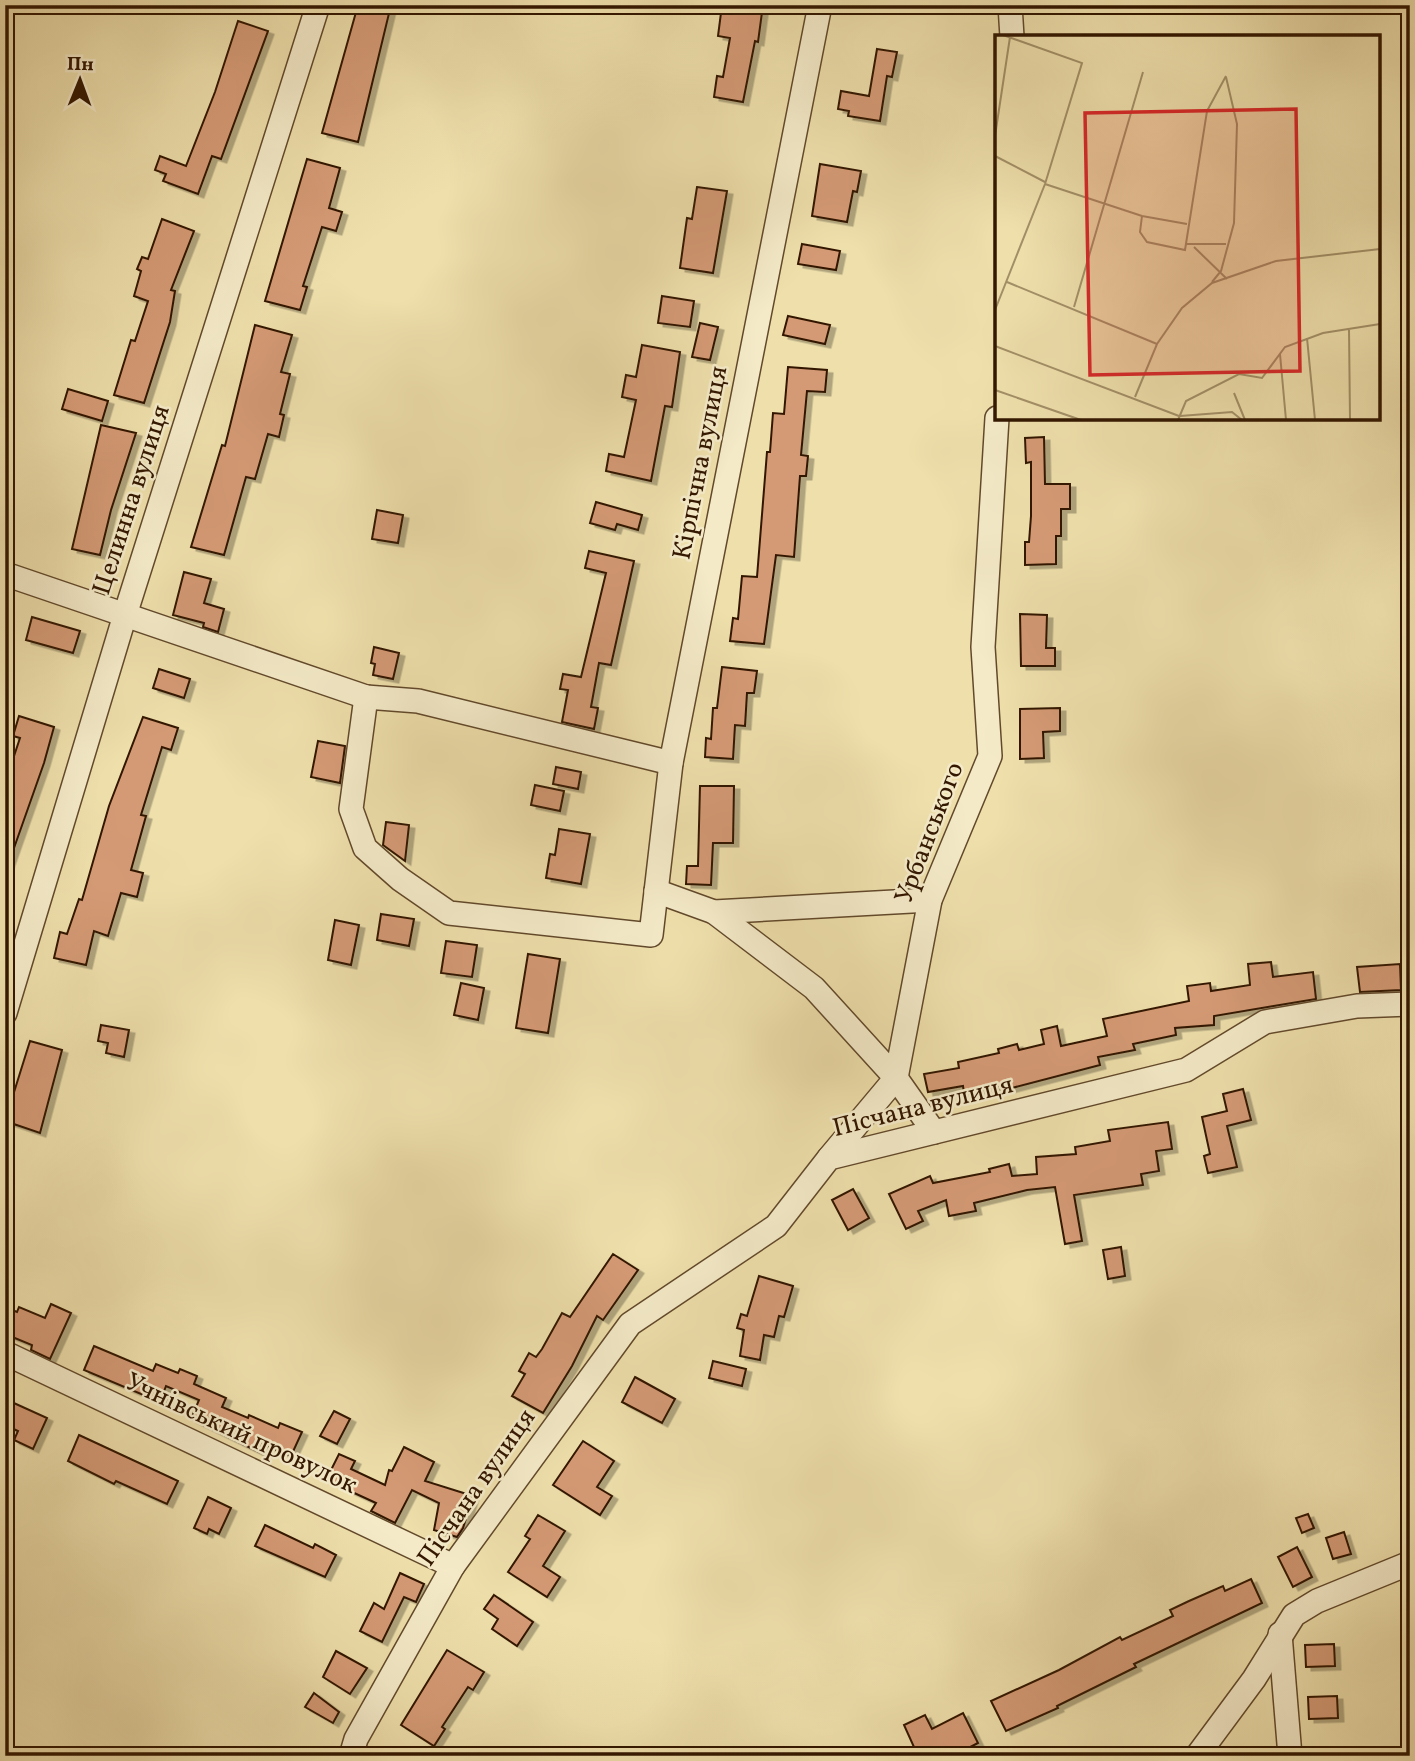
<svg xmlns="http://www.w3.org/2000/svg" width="1415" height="1761" viewBox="0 0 1415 1761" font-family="Vollkorn,serif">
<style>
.building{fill:#d49a74;stroke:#331700;stroke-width:2;filter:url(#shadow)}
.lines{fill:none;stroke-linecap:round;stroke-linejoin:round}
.minor-casing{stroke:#62492b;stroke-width:26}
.minor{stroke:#f4eac8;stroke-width:23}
.labels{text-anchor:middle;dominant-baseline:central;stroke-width:5;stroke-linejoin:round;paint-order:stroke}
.street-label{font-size:26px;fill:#331700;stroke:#f4eac8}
.inset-road{fill:none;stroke:#a38f67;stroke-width:2}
.view{fill:#d62828;fill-opacity:0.15;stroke:#d62828;stroke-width:3.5}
.inset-edge{fill:none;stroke:#331700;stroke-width:3.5}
</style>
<defs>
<filter id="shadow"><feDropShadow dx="5.5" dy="3.5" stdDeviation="0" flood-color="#0004"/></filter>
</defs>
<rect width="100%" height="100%" fill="#eedfab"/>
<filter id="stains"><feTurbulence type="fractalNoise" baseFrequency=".00286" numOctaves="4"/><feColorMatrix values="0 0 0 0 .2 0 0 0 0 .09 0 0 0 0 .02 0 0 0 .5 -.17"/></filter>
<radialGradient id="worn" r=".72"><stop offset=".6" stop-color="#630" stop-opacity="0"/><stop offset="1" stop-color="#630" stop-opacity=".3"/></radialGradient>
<g class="building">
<path d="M358,5H391L358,142L322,133Z"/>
<path d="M722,5H763L758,42L755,41L743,102L714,97L717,76L723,77L730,38L718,36Z"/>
<path d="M238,21L268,31L221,159L212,156L198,194L163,181L166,174L155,170L160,156L186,166L215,92Z"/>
<path d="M877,49L897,52L892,77L887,76L880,121L848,116L849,111L838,109L841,91L869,96Z"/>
<path d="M307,159L340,168L329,208L342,212L336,231L322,227L303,286L307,287L300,310L265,301Z"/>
<path d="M820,164L861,171L857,192L853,191L847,222L812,216Z"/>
<path d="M697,187L727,191L713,273L680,268L687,218L692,219Z"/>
<path d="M162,219L194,231L171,290L175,291L170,322L144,403L114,395L131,340L135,341L148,301L134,296L141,271L137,269L142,257L148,259Z"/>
<path d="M802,244L840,251L836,270L798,264Z"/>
<path d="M662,296L694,301L690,327L658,323Z"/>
<path d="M788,316L830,325L825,344L783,335Z"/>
<path d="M700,323L718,327L710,360L692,357Z"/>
<path d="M255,325L292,335L281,372L290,374L280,414L284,415L279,437L268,434L255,479L246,477L224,555L191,547L222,445L225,446Z"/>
<path d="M642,345L680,352L672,407L665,406L651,481L606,471L609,454L624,457L636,400L622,397L626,375L636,377Z"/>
<path d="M788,367L827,370L825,392L807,391L801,455L808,456L806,476H800L794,557L776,555L764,644L730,641L733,618L738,619L742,576L757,577L767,452H770L773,413L784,414Z"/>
<path d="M68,389L108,401L102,421L62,409Z"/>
<path d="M101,425L136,433L111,510L100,555L72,549Z"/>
<path d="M1044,437L1045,484H1070V509H1061V536H1056V564L1025,565V542H1029L1031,516V462L1026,463L1025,438Z"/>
<path d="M596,502L642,515L638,530L617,524L615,530L590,523Z"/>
<path d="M377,510L403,515L398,543L372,539Z"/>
<path d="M589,551L634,561L611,665L599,663L591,707L598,708L594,729L562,722L568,690L560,689L563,674L581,677L606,573L585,568Z"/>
<path d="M184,572L211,579L204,603L224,609L218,632L203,627L204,623L173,615Z"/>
<path d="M1020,614L1047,615L1046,648H1055V666H1021Z"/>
<path d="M32,617L80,631L73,653L26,640Z"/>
<path d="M374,647L399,653L393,679L373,675L375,664L371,663Z"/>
<path d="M722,667L757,671L754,693H747L745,726L735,725L733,759L705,757L706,738L711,739L713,708H717Z"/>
<path d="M159,669L190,679L184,698L153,688Z"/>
<path d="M1060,708V731L1043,732L1044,758L1020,759V709Z"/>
<path d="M19,716L54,727L44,763L8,865L5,783L20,738L13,736Z"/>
<path d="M143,717L178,728L171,750L162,747L141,815L146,816L131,870L143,873L137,897L121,893L108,936L94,931L86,965L54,958L60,932L67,934L79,899L82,900L109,806Z"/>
<path d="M318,741L345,746L340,783L311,777Z"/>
<path d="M556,767L581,772L578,789L553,784Z"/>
<path d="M535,785L564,791L560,811L531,805Z"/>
<path d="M700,786H734L733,843H713L711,885L686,884L687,866H698Z"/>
<path d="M386,822L409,825L405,861L383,845Z"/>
<path d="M559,829L590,834L581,884L546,878L550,854L555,855Z"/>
<path d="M381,914L414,919L409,946L377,940Z"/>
<path d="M335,920L359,925L351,965L328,960Z"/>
<path d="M446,941L477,945L472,977L441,973Z"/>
<path d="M528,954L560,959L548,1033L516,1028Z"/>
<path d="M1271,962L1273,977L1313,972L1316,999L1214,1016V1025L1175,1028L1176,1035L1133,1044L1135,1050L1098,1057L1100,1065L1008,1089L1007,1084L964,1093L963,1086L928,1092L924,1074L959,1068L958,1062L999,1053L998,1049L1017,1044L1019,1050L1044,1044L1041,1030L1057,1026L1061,1046L1107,1036L1103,1019L1189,1001L1187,986L1210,983L1211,991L1250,985L1248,964Z"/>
<path d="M1400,964L1401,990L1360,992L1357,967Z"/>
<path d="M461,983L484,988L478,1020L454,1015Z"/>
<path d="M101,1025L129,1030L124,1057L106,1053L108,1043L98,1041Z"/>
<path d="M30,1041L62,1050L40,1133L5,1121Z"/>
<path d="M1243,1089L1251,1120L1227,1126L1237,1167L1208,1173L1204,1156L1210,1154L1202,1117L1227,1111L1223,1094Z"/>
<path d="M1168,1122L1172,1149L1156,1151L1159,1171L1141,1174L1143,1185L1074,1195L1082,1241L1065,1244L1055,1187L1027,1190L974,1203L976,1211L949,1216L946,1200L918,1211L923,1221L906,1229L889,1194L930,1176L933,1183L990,1172L989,1169L1009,1164L1012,1176L1037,1174L1036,1157L1076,1154L1075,1147L1110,1141L1108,1130Z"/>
<path d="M853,1189L869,1218L848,1230L832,1200Z"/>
<path d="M1121,1247L1125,1276L1108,1279L1103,1250Z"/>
<path d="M613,1254L638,1270L603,1320L597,1316L572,1366L543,1413L512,1396L525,1374L519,1371L529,1353L536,1357L542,1349L562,1313L570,1317Z"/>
<path d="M759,1276L793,1286L784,1317L779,1316L774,1337L764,1335L760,1360L740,1356L744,1330L737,1328L741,1314L747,1316Z"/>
<path d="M51,1304L71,1313L50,1359L31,1350L32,1345L5,1334V1307L17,1312L19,1307L45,1318Z"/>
<path d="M94,1346L153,1371L156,1364L178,1373L180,1369L197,1376L194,1384L226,1398L222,1407L248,1418L249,1415L278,1428L280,1423L302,1432L291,1456L262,1444L259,1452L191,1419L199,1400L166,1386L160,1402L84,1370Z"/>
<path d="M713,1361L746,1369L742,1386L709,1378Z"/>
<path d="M635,1377L675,1399L662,1423L622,1402Z"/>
<path d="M5,1399L47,1418L33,1449L14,1440L18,1431L5,1425Z"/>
<path d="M334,1411L350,1419L337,1444L320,1436Z"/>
<path d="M79,1435L178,1481L167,1504L116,1481L114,1484L68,1461Z"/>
<path d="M583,1441L614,1461L597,1487L612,1496L600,1515L553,1485Z"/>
<path d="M404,1447L434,1462L425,1481L473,1496L463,1528L457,1537L434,1530L439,1503L412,1490L395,1523L371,1511L376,1503L326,1480L339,1454L355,1461L351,1469L385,1485L389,1470L392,1471Z"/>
<path d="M208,1497L231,1508L219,1534L209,1529L207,1534L194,1528Z"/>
<path d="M1308,1514L1314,1528L1302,1533L1296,1518Z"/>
<path d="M538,1515L565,1531L543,1566L560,1577L547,1597L508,1572L530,1539L525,1536Z"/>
<path d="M265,1525L313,1548L315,1544L336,1555L325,1577L255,1546Z"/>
<path d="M1344,1532L1351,1554L1333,1559L1326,1538Z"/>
<path d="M1297,1547L1312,1577L1293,1587L1278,1557Z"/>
<path d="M400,1573L424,1584L416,1602L404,1597L382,1642L360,1631L374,1603L384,1609Z"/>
<path d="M1251,1579L1262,1603L1134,1664L1136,1667L1057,1706L1058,1708L1006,1731L991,1701L1059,1670L1120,1637L1122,1640L1173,1616L1170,1610L1189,1601L1223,1586L1225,1591Z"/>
<path d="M494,1595L533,1622L517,1646L492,1629L498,1619L484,1609Z"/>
<path d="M1334,1644L1335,1666L1306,1667L1305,1645Z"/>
<path d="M447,1650L484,1672L473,1690L468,1687L442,1727L445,1729L434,1746L401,1725Z"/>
<path d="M336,1651L367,1668L350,1694L323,1677Z"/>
<path d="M314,1693L339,1712L333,1723L305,1707Z"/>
<path d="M1337,1696L1338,1718L1309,1719L1308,1697Z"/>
<path d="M963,1713L978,1743L953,1756H918L904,1725L925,1715L932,1729Z"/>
</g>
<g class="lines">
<g class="minor-casing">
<g id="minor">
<path d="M1010,5L1012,37"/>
<path d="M5,574L366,697L418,701L671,763"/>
<path d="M366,697L351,809L365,848L400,879L449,913L651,935L671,763L820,5"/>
<path d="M656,891L714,912L930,900"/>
<path d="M714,912L814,988L896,1078L934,1132"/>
<path d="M5,1013L125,615L318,5"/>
<path d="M829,1158L896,1078L930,900L990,756L983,647L997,418"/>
<path d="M5,1353L453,1566"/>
<path d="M1280,1634L1290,1756"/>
<path d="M351,1756L356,1739L453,1566L630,1324L776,1226L829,1158L1186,1070L1265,1022L1357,1006L1410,1004"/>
<path d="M1197,1756L1254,1679L1294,1615L1317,1601L1410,1563"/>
</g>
</g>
<use href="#minor" class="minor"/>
</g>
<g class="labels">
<g class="street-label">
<text transform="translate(701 463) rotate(-79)">Кiрпiчна вулиця</text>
<text transform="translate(132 500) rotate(-72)">Целинна вулиця</text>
<text transform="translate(930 833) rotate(-69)">Урбанського</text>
<text transform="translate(923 1107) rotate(-14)">Пiсчана вулиця</text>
<text transform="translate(241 1434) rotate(25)">Учнівський провулок</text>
<text transform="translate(477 1488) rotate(-55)">Пiсчана вулиця</text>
</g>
</g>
<g transform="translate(995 35)">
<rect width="385" height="385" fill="#eedfab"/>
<path class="inset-road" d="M0,101L15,2M0,121L50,147M50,149L147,181L192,189M147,181L145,197L152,207L190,215L212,76L231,41M190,209H231M199,212L232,244M12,247L162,309M217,247L226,236L239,188L242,89L231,42M79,272L148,37M0,275L50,149L87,28L8,0M354,294L355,385M312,303L320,385M0,311L184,381M285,319L291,385M0,355L86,385M239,358L250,385M140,362L162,309L187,273L217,248L281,226L385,214M185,381L237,377L247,385M183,385L191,366L244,339L267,343L290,312L328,298L385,289"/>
<path class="view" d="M301,74L305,336L95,340L90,78Z"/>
<rect width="385" height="385" class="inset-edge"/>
</g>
<rect width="1415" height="1761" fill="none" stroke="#eedfab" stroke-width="28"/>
<rect x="7" y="7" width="1401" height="1747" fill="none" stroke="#331700" stroke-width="3.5"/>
<rect x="14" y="14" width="1387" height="1733" fill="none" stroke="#331700" stroke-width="2"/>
<g transform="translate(80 80) rotate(1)" stroke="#f4eac8" stroke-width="5" paint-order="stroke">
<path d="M0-5L12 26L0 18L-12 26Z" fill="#331700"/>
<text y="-10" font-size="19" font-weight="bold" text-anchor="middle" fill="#331700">Пн</text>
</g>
<rect width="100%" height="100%" filter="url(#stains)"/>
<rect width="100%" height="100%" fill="url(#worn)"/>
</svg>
